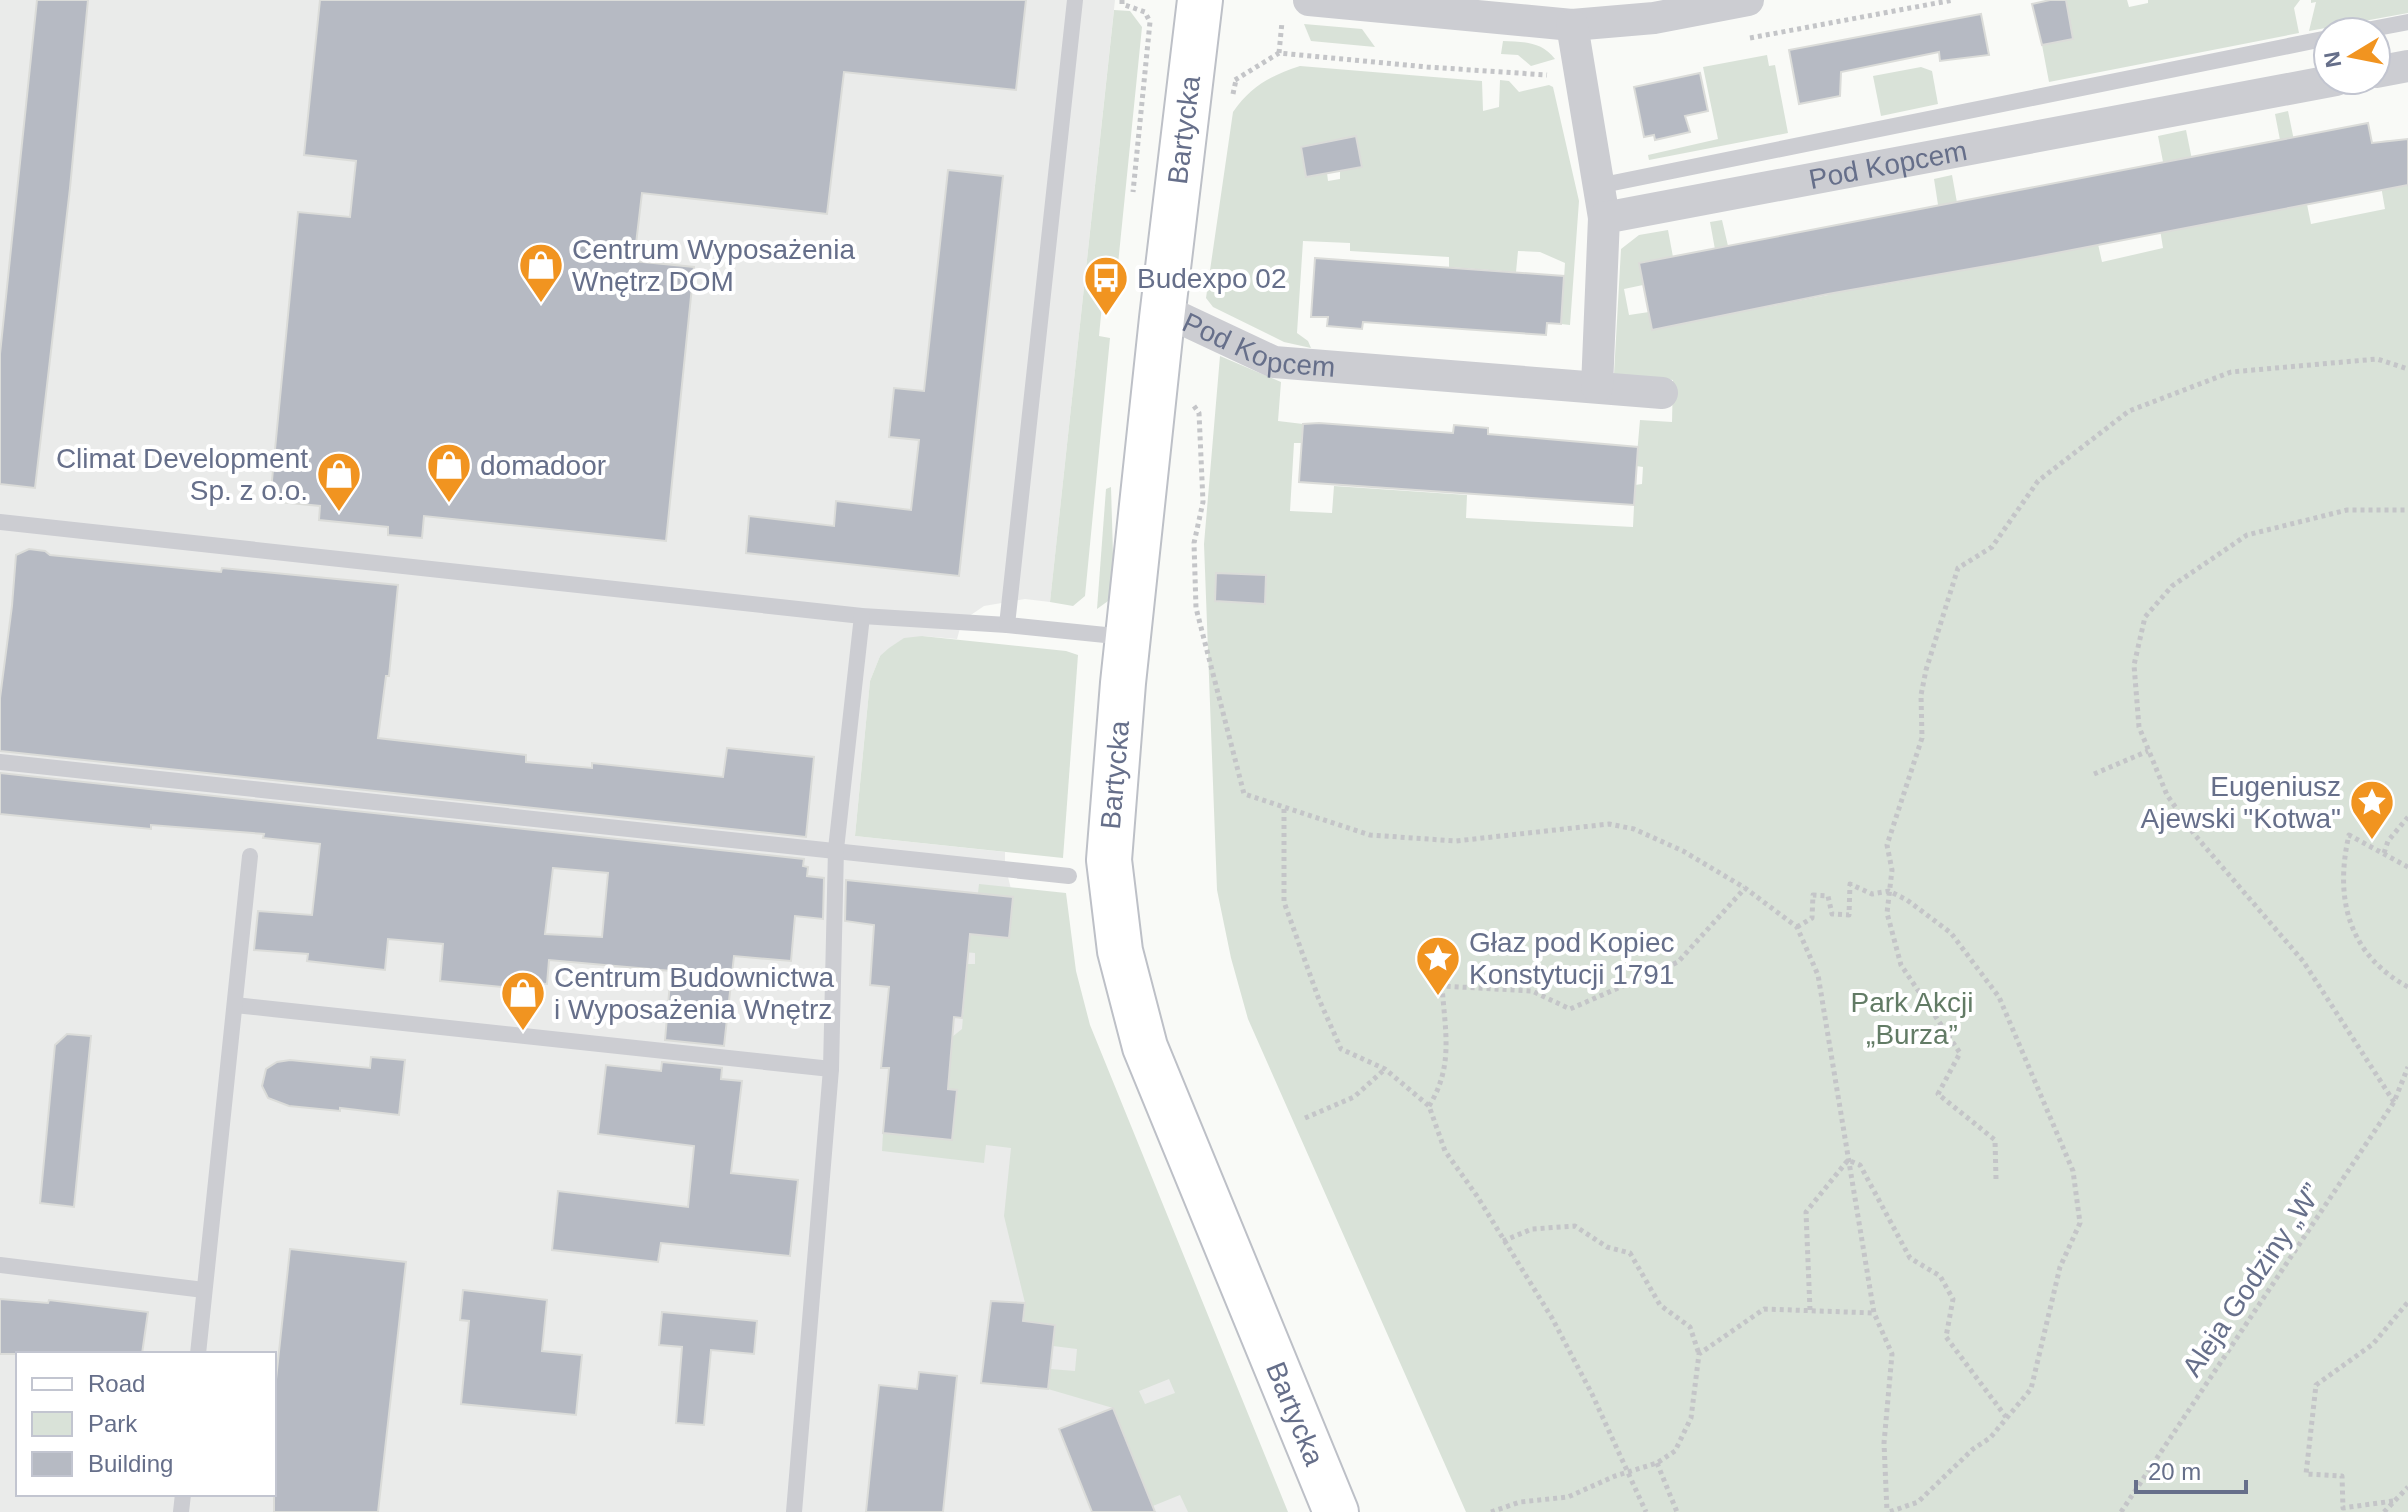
<svg xmlns="http://www.w3.org/2000/svg" width="2408" height="1512" viewBox="0 0 2408 1512" font-family="Arial,sans-serif">
<style>
.built{fill:#eaebea;fill-rule:evenodd}
.green{fill:#d9e2d8;fill-rule:evenodd}
.building{fill:#b6bac3;stroke:#dbdcd9;stroke-width:2;fill-rule:evenodd}
.lines{fill:none;stroke-linecap:round;stroke-linejoin:round}
.secondary-casing{stroke:#bdc0c7;stroke-width:48}
.path{stroke:#c4c5c8;stroke-width:5;stroke-dasharray:4 4;stroke-linecap:butt}
.lane{stroke:#cccdd2;stroke-width:16}
.street{stroke:#cccdd2;stroke-width:32}
.secondary{stroke:#fff;stroke-width:44}
.labels{text-anchor:middle;dominant-baseline:central;stroke-width:8;stroke-linejoin:round;paint-order:stroke}
.street-label{font-size:28px;fill:#666f8a;stroke:#fff}
.poi-label{font-size:28px;fill:#666f8a;stroke:#fff;text-anchor:start}
.park-label{font-size:28px;fill:#627b65;stroke:#fff}
</style>
<rect width="100%" height="100%" fill="#f9faf7"/>
<path class="built" d="M0,0H1115L1050,602L1025,599L984,606L962,621L957,639L922,636L880,656L870,681L855,836L1005,852V865L1013,897L1225,1512H0ZM18,1354H274V1494H18Z"/>
<g class="green">
<path d="M2066,0H2127L2129,7L2148,3V0H2300L2294,8L2299,33L2049,82L2042,45L2073,38Z"/>
<path d="M2311,0H2408V13L2309,31L2316,2L2311,3Z"/>
<path d="M1114,10L1130,11L1142,27L1117,274H1108L1104,284L1099,336L1110,338L1085,596L1073,606L1050,602Z"/>
<path d="M1304,24L1362,29L1375,47L1311,41Z"/>
<path d="M1503,41C1523,42 1541,41 1555,59L1531,66L1518,55L1501,54Z"/>
<path d="M1767,55L1769,66L1775,65L1788,133L1649,160L1648,155L1718,139L1703,67Z"/>
<path d="M1300,66L1482,81L1483,111L1499,107L1500,80L1509,81L1519,92L1549,85L1553,87L1579,201L1570,325L1561,324L1565,263L1540,252L1518,251L1516,272L1449,267V257L1350,251V243L1303,241L1297,333L1308,341L1311,348L1284,342L1213,307L1206,298L1233,112C1251,86 1270,76 1300,66ZM1356,137L1340,170V179L1328,181L1327,173L1306,176L1301,147Z"/>
<path d="M1921,67L1932,71L1938,104L1881,116L1873,76Z"/>
<path d="M2288,111L2311,224L2385,209L2378,169L2387,167L2382,141L2407,139L2408,147V1512H1466L1248,1019L1231,958L1217,890L1204,544L1220,356L1281,382L1278,421L1303,424L1302,443H1294L1290,511L1332,513L1334,486L1467,495L1466,518L1633,527L1635,485L1642,484L1643,467L1636,466L1640,420L1672,422L1673,380L1614,374L1621,249L1639,235L1668,230L1673,257L1639,263L1643,285L1624,289L1629,315L1649,312L1652,330L1718,317L1715,296L1723,293L1710,222L1722,220L1728,246L1760,296L1762,308L1828,295L1825,277L1869,269L1872,287L1938,275L1936,258L1946,256L1934,179L1952,175L1965,247L1979,244L1984,267L2051,254L2045,225L2098,244L2102,262L2163,248L2157,211L2172,208L2158,136L2186,130L2205,224L2270,212L2285,166L2275,114Z"/>
<path d="M1111,487L1114,588L1108,601L1097,609L1106,489Z"/>
<path d="M922,636L1066,651L1078,655L1063,858L855,836L870,681L880,656L889,648L904,638Z"/>
<path d="M979,884L1066,893L1076,971L1090,1025L1288,1512H1188L1180,1495L1138,1512V1470L1113,1408L1048,1389L1050,1369L1075,1371L1077,1349L1053,1346L1054,1325L1023,1321L1025,1303L1004,1216L1011,1148L986,1145L984,1163L882,1151L883,1133L952,1140L948,1089L952,1037L962,1029L967,964H975V953L874,944L876,925L1009,938L1013,897L978,893ZM1169,1379L1175,1393L1145,1404L1139,1391Z"/>
</g>
<g class="building">
<path d="M37,0H88L70,188L35,488L0,484V354Z"/>
<path d="M320,0H1026L1016,90L844,72L827,214L642,193L634,261L694,267L666,541L424,516L422,538L388,535V527L319,520L320,506L270,501L298,212L350,217L356,161L304,155Z"/>
<path d="M2050,0H2066L2073,39L2042,45L2032,4Z"/>
<path d="M1981,14L1989,55L1940,61L1939,52L1841,72L1840,96L1799,104L1789,50Z"/>
<path d="M1700,73L1708,111L1685,116L1690,132L1655,140L1654,135L1644,137L1634,87Z"/>
<path d="M2368,123L2372,143L2408,139V185L2015,261L1828,294L1652,330L1639,263Z"/>
<path d="M1356,136L1362,167L1306,177L1301,147Z"/>
<path d="M948,170L1003,176L959,576L746,553L749,516L834,526L836,501L911,510L919,440L889,437L894,388L924,391Z"/>
<path d="M1315,258L1564,276L1561,324L1547,323L1546,335L1363,322L1362,329L1327,326L1328,317H1311Z"/>
<path d="M1319,423L1453,433L1454,425L1488,428V434L1638,447L1634,505L1299,482L1303,424Z"/>
<path d="M29,549L45,551L50,555L221,572L222,568L398,585L389,676H386L378,738L526,755V762L592,768V763L723,777L727,748L814,757L806,837L0,751V698L12,606L16,555Z"/>
<path d="M1216,573L1266,575L1265,604L1215,601Z"/>
<path d="M0,773L804,859L803,866L808,867L807,876L824,878L823,919L795,916L791,961L734,956L724,1046L665,1040L671,971L549,960L547,984L514,981L513,988L440,981L443,944L388,939L385,970L307,961L308,954L254,950L258,911L312,915L320,844L263,838L264,834L151,825V829L0,814ZM553,868L608,873L602,937L545,934Z"/>
<path d="M846,880L1013,897L1009,938L970,934L962,1018L954,1017L948,1089L957,1090L952,1140L883,1133L889,1068H881L889,987L870,985L874,925L845,921Z"/>
<path d="M67,1034L91,1036L74,1207L40,1203L55,1045Z"/>
<path d="M371,1057L405,1060L399,1115L340,1108V1111L289,1106L268,1098L262,1086L266,1069L277,1062L290,1060L370,1068Z"/>
<path d="M662,1062L722,1068L721,1079L742,1081L731,1173L798,1180L790,1256L661,1243L658,1262L552,1250L558,1191L688,1207L694,1146L598,1134L606,1065L661,1071Z"/>
<path d="M290,1249L406,1262L378,1512H274V1398Z"/>
<path d="M463,1290L547,1300L542,1351L582,1355L576,1415L461,1404L469,1321L460,1320Z"/>
<path d="M0,1299L48,1303L49,1300L148,1312L142,1354H0Z"/>
<path d="M991,1301L1025,1303L1023,1321L1055,1325L1048,1389L981,1383Z"/>
<path d="M662,1312L757,1321L754,1354L711,1350L704,1425L676,1423L682,1347L659,1345Z"/>
<path d="M919,1372L957,1376L943,1512H866L879,1385L917,1389Z"/>
<path d="M1113,1408L1155,1512H1092L1059,1429Z"/>
</g>
<g class="lines">
<g class="secondary-casing">
<g id="secondary">
<path id="s3" d="M1200,0L1162,318L1123,683L1109,860L1120,951L1145,1047L1336,1512"/>
</g>
</g>
<g class="path">
<path d="M1122,0V4L1145,12L1150,22L1133,192"/>
<path d="M1750,38L1953,0"/>
<path d="M1279,53L1282,22"/>
<path d="M1235,80L1279,53L1427,67L1547,75"/>
<path d="M1233,94L1236,80"/>
<path d="M1194,406L1199,413L1203,502L1194,543L1196,608L1244,794L1370,835L1456,841L1609,824L1634,829L1683,851L1745,888L1797,927L1818,975L1874,1313L1892,1354L1884,1443L1887,1512"/>
<path d="M2094,774L2148,751"/>
<path d="M1284,809V902L1318,997L1341,1049L1385,1069L1429,1106L1445,1151L1477,1196L1552,1318L1592,1394L1646,1512"/>
<path d="M2384,853L2388,841L2408,817"/>
<path d="M2408,867L2349,835C2334,899 2349,955 2408,987"/>
<path d="M1797,927L1812,918L1813,895L1828,896L1832,914L1849,915L1850,884L1872,894L1889,891L1907,900L1951,933L1999,997L2073,1171L2080,1223L2060,1267L2031,1389L1990,1438L1973,1449L1918,1502L1889,1512"/>
<path d="M2394,1102L2303,961L2194,834L2167,795L2139,727L2134,665L2145,617L2172,586L2247,535L2347,510H2408"/>
<path d="M1429,1106C1454,1066 1445,1031 1442,986L1532,991L1570,1009L1678,962L1745,888"/>
<path d="M1305,1118L1354,1097L1385,1069"/>
<path d="M1996,1179L1995,1140L1938,1094L1960,1053L1901,965L1887,913L1892,870L1887,845L1922,738L1921,695L1926,670L1958,568L1992,547L2038,481L2129,411L2231,372L2377,359L2408,369"/>
<path d="M1503,1241L1532,1229L1575,1226L1607,1247L1630,1253L1660,1305L1690,1327L1699,1354"/>
<path d="M1810,1310L1806,1212L1848,1160L1860,1165L1910,1258L1940,1276L1953,1299L1946,1337L2006,1417"/>
<path d="M1657,1463L1677,1512"/>
<path d="M2393,1501L2343,1508L2342,1476L2306,1474L2316,1385L2373,1344L2408,1302"/>
<path d="M1491,1512L1520,1502L1568,1497L1615,1476L1657,1463L1675,1451L1691,1418L1699,1354L1764,1309L1874,1313"/>
<path d="M2121,1512L2394,1102L2408,1067"/>
<path d="M2384,1512L2408,1487"/>
</g>
<g class="lane">
<path d="M2356,32L2408,22"/>
<path d="M1598,186L2328,38"/>
<path d="M0,522L862,616L1007,625L1075,0"/>
<path d="M1007,625L1125,637"/>
<path d="M0,762L1069,876"/>
<path d="M235,1005L831,1069"/>
<path d="M0,1265L204,1290"/>
<path d="M198,1354L250,856"/>
<path d="M181,1512L183,1494"/>
<path d="M794,1512L831,1069L836,849L862,616"/>
</g>
<g class="street">
<path d="M1309,0L1572,25L1654,18L1748,0"/>
<path d="M1572,25L1604,218"/>
<path d="M2376,72L2408,66"/>
<path id="s1" d="M1163,310L1274,362L1662,393"/>
<path id="s2" d="M1597,387L1604,218L2336,80"/>
</g>
<use href="#secondary" class="secondary"/>
</g>
<defs>
<g id="shop-pin" transform="scale(2.3)"><path d="M0 17L-7.5 6A9.5 9.5 0 1 1 7.5 6Z" fill="#f19420" stroke="#fff"/><path d="M-5-2.5h2.3a2.7 3.5 0 0 1 5.4 0H5L5.5 6h-11ZM-1.5-2.5h3a1.5 2.3 0 0 0-3 0Z" fill="#fff"/></g>
<g id="bus-pin" transform="scale(2.3)"><path d="M0 17L-7.5 6A9.5 9.5 0 1 1 7.5 6Z" fill="#f19420" stroke="#fff"/><path d="M-5-6H5V4H4V6H2V4H-2V6H-4V4H-5ZM-3.5-4V0h7V-4ZM-3.5 1.2v1.5H-2V1.2ZM2 1.2v1.5H3.5V1.2Z" fill="#fff"/></g>
<g id="sight-pin" transform="scale(2.3)"><path d="M0 17L-7.5 6A9.5 9.5 0 1 1 7.5 6Z" fill="#f19420" stroke="#fff"/><path d="M0-6L1.8-2.2L6-1.7L2.9 1.2L3.7 5.4L0 3.3L-3.7 5.4L-2.9 1.2L-6-1.7L-1.8-2.2Z" fill="#fff"/></g>
</defs>
<g fill-rule="evenodd">
<use href="#shop-pin" x="541" y="265"/>
<use href="#bus-pin" x="1106" y="278"/>
<use href="#shop-pin" x="449" y="465"/>
<use href="#shop-pin" x="339" y="474"/>
<use href="#sight-pin" x="2372" y="802"/>
<use href="#sight-pin" x="1438" y="958"/>
<use href="#shop-pin" x="523" y="993"/>
</g>
<g class="labels">
<g class="street-label">
<text transform="translate(1184 130) rotate(-83)">Bartycka</text>
<text stroke="none"><textPath href="#s2" startOffset="458">Pod Kopcem</textPath></text>
<text stroke="none"><textPath href="#s1" startOffset="104">Pod Kopcem</textPath></text>
<text transform="translate(1115 775) rotate(-85)">Bartycka</text>
<text transform="translate(2252 1280) rotate(-56)">Aleja Godziny „W”</text>
<text stroke="none"><textPath href="#s3" startOffset="1452">Bartycka</textPath></text>
</g>
<g class="poi-label">
<text x="572" y="249">Centrum Wyposażenia<tspan x="572" dy="32">Wnętrz DOM</tspan></text>
<text x="1137" y="278">Budexpo 02</text>
<text x="308" y="458" text-anchor="end">Climat Development<tspan x="308" dy="32">Sp. z o.o.</tspan></text>
<text x="480" y="465">domadoor</text>
<text x="2341" y="786" text-anchor="end">Eugeniusz<tspan x="2341" dy="32">Ajewski "Kotwa"</tspan></text>
<text x="1469" y="942">Głaz pod Kopiec<tspan x="1469" dy="32">Konstytucji 1791</tspan></text>
<text x="554" y="977">Centrum Budownictwa<tspan x="554" dy="32">i Wyposażenia Wnętrz</tspan></text>
</g>
<g class="park-label">
<text x="1912" y="1002">Park Akcji<tspan x="1912" dy="32">„Burza”</tspan></text>
</g>
</g>
<rect x="16" y="1352" width="260" height="144" fill="#ffffff" stroke="#c2c5d0" stroke-width="2"/>
<rect x="32" y="1378" width="40" height="12" fill="#ffffff" stroke="#c2c5d0" stroke-width="2"/>
<text x="88" y="1392" font-size="24" fill="#666f8a">Road</text>
<rect x="32" y="1412" width="40" height="24" fill="#d9e2d8" stroke="#c2c5d0" stroke-width="2"/>
<text x="88" y="1432" font-size="24" fill="#666f8a">Park</text>
<rect x="32" y="1452" width="40" height="24" fill="#b6bac3" stroke="#c2c5d0" stroke-width="2"/>
<text x="88" y="1472" font-size="24" fill="#666f8a">Building</text>
<g transform="translate(2352 56) rotate(260)"><circle r="38" fill="#ffffff" stroke="#c2c5d0" stroke-width="2"/>
<path d="M0-6L14 30L0 20L-14 30Z" fill="#f19420"/>
<text y="-12" font-size="22" font-weight="bold" text-anchor="middle" fill="#666f8a">N</text>
</g>
<path d="M2136 1480v12h110v-12" fill="none" stroke="#666f8a" stroke-width="4"/>
<text x="2148" y="1480" font-size="24" fill="#666f8a" stroke="#ffffff" stroke-width="6" paint-order="stroke">20 m</text>
</svg>
